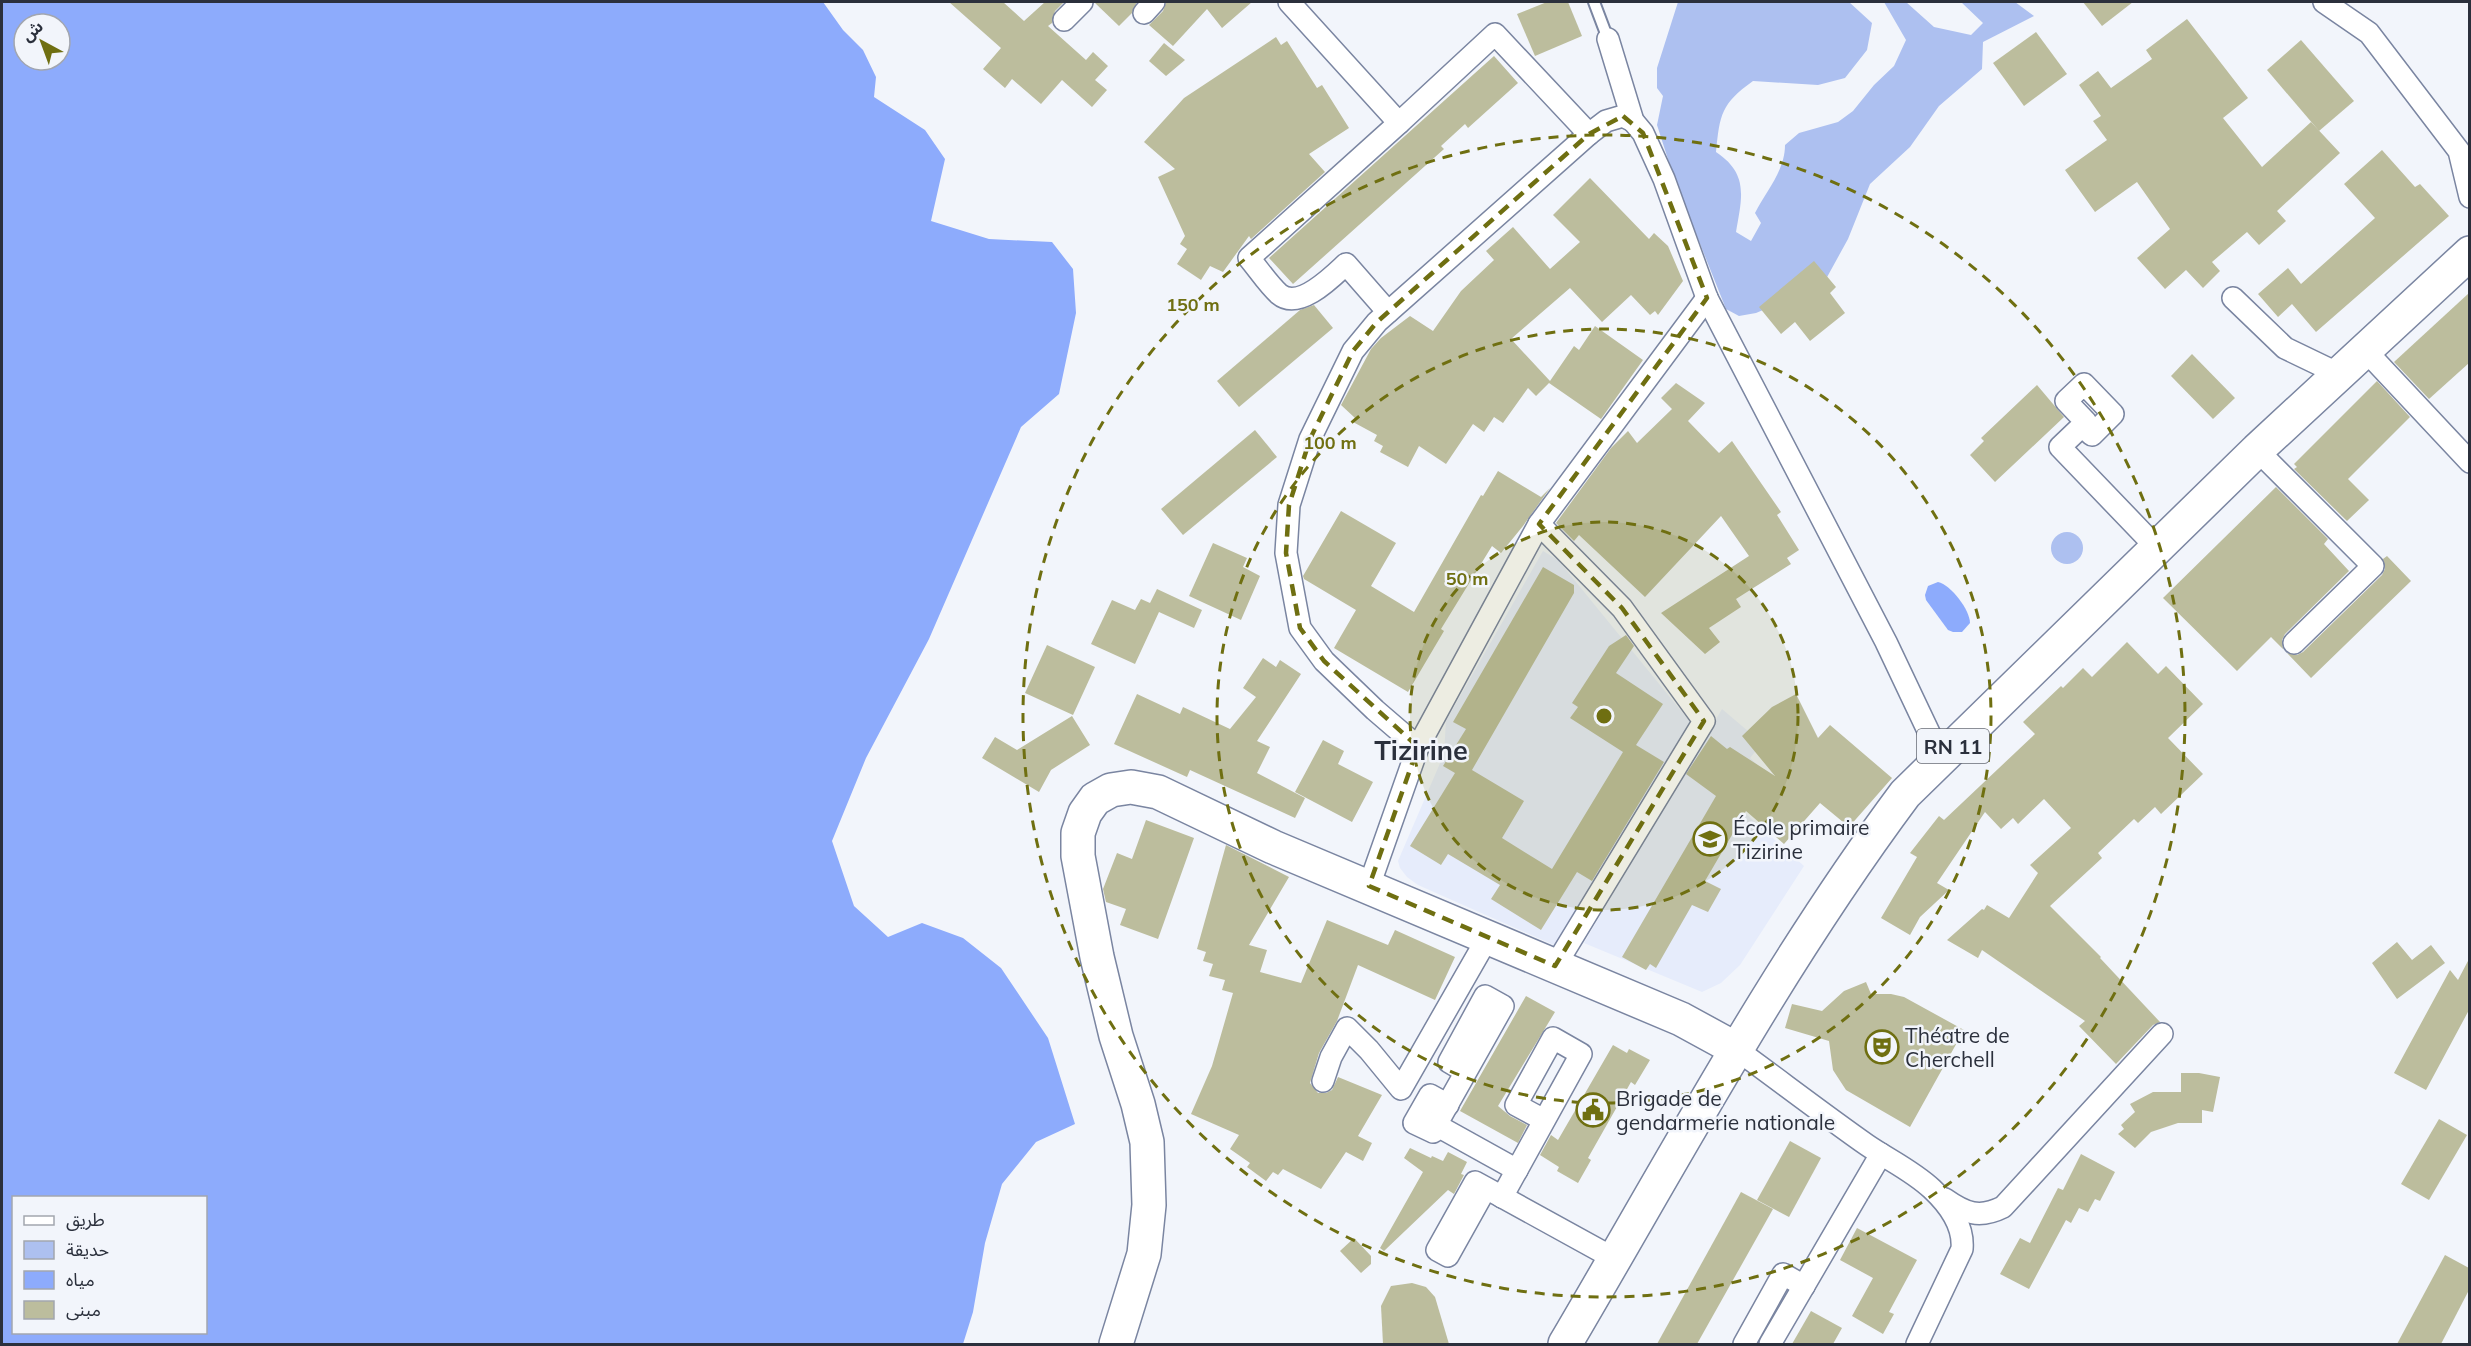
<svg xmlns="http://www.w3.org/2000/svg" width="2471" height="1346" viewBox="0 0 2471 1346" font-family="Mulish,'Noto Sans Arabic',sans-serif">
<style>
.built{fill:#e6ecfb}
.green{fill:#adc0f0}
.water{fill:#8dabfc;fill-rule:evenodd}
.building{fill:#bcbd9d}
.lines{fill:none;stroke-linecap:round;stroke-linejoin:round}
.service-casing{stroke:#7a85a1;stroke-width:14}
.minor-casing{stroke:#7a85a1;stroke-width:24}
.primary-casing{stroke:#7a85a1;stroke-width:36}
.service{stroke:#fff;stroke-width:10}
.minor{stroke:#fff;stroke-width:21}
.primary{stroke:#fff;stroke-width:33}
.marked{fill:none;stroke:#6f6f11;stroke-width:4.5;stroke-dasharray:12 8;stroke-linejoin:round}
.ring{fill:none;stroke:#6f6f11;stroke-width:3;stroke-dasharray:10 8}
.labels{text-anchor:middle;dominant-baseline:central;stroke-width:5;stroke-linejoin:round;paint-order:stroke}
.shield{fill:#f2f5fb;stroke:#676b75;stroke-width:1.5}
.shield-label{font-size:20px;font-weight:bold;fill:#2b303c}
.poi-label{font-size:21px;fill:#2b303c;stroke:#f2f5fb;text-anchor:start}
.district-label{font-size:27px;font-weight:bold;fill:#2b303c;stroke:#f2f5fb}
.centre{fill:#6f6f11;stroke:#f2f5fb;stroke-width:3}
.ring-label{font-size:18px;text-anchor:middle;font-weight:bold;fill:#6f6f11;stroke:#f2f5fb;stroke-width:5;stroke-linejoin:round;paint-order:stroke}
</style>
<rect width="100%" height="100%" fill="#f2f5fb"/>
<g class="built">
<path d="M1543,551L1558,560L1691,723L1554,945L1418,885L1407,877L1400,868L1398,861L1444,754L1446,721Z"/>
<path d="M1722,709L1762,743L1750,758L1772,778L1744,812L1804,866L1740,965L1721,983L1702,992L1584,943Z"/>
</g>
<g class="green">
<path d="M1678,2H1849L1872,23L1867,50L1845,78L1818,85L1753,81C1721,104 1720,114 1716,152C1749,174 1742,197 1736,232L1751,241L1761,223L1755,213C1766,191 1785,171 1785,145L1799,133L1838,122L1853,111L1874,85L1894,66L1906,40L1884,2H1906L1934,27L1971,35L1983,23L1961,2H2015L2034,16L1983,42L1982,69L1939,106L1910,147L1870,184L1848,239L1826,279L1800,294L1756,313L1739,316L1726,309L1675,181L1657,125L1663,96L1657,88V68Z"/>
<circle cx="2067" cy="548" r="16"/>
</g>
<g class="water">
<path d="M2,2H823L843,30L863,50L876,77L874,97L925,130L945,159L931,221L989,239L1052,242L1073,269L1076,313L1059,394L1021,427L929,639L866,758L832,841L854,906L888,937L922,923L963,938L1001,968L1048,1038L1075,1124L1036,1142L1002,1184L985,1243L973,1312L963,1344H2ZM24,24H60V60H24ZM14,1198H206V1332H14Z"/>
<path d="M1938,582C1951,585 1970,610 1970,623L1962,632H1953L1948,630L1926,600L1925,595L1928,586Z"/>
</g>
<g class="building">
<path d="M949,2H1003L1024,21L1045,2H1064L1055,11L1052,23L1048,26L1086,60L1093,52L1108,66L1095,80L1107,90L1092,107L1062,80L1041,104L1012,79L1005,88L983,69L1001,48Z"/>
<path d="M1094,2H1137L1132,13L1119,26Z"/>
<path d="M1166,2H1252L1222,28L1207,9L1173,46L1149,25L1163,11Z"/>
<path d="M1547,2H1568L1582,36L1535,56L1517,14Z"/>
<path d="M2083,2H2133L2102,26Z"/>
<path d="M2187,19L2248,98L2223,118L2262,167L2311,122L2340,153L2277,211L2286,221L2259,245L2247,232L2212,262L2220,271L2203,288L2186,270L2165,289L2137,258L2170,229L2137,182L2095,212L2065,170L2107,140L2093,121L2101,116L2079,85L2098,71L2111,88L2152,59L2146,50Z"/>
<path d="M2036,32L2067,74L2024,106L1993,63Z"/>
<path d="M1276,37L1281,45L1287,41L1317,88L1322,85L1349,128L1309,154L1325,172L1251,239L1249,236L1223,272L1210,266L1201,280L1177,264L1187,249L1180,244L1185,236L1158,177L1175,169L1144,142L1184,98Z"/>
<path d="M2301,40L2354,101L2319,131L2267,70Z"/>
<path d="M1164,43L1185,60L1166,76L1149,61Z"/>
<path d="M1494,56L1518,83L1468,128L1465,124L1441,146L1444,149L1293,284L1269,258Z"/>
<path d="M2382,150L2415,187L2420,184L2449,216L2316,332L2292,304L2278,317L2258,294L2288,268L2301,284L2375,218L2344,184Z"/>
<path d="M1590,178L1649,239L1654,233L1668,246L1683,281L1658,315L1655,311L1650,315L1631,295L1602,322L1570,288L1511,339L1550,381L1574,346L1579,350L1595,326L1643,360L1601,419L1549,383L1536,396L1528,388L1503,423L1494,417L1484,432L1473,424L1446,464L1419,446L1408,467L1380,452L1383,446L1374,441L1377,435L1353,422L1355,418L1341,405L1371,349L1381,338L1410,316L1433,331L1461,291L1494,260L1486,251L1513,227L1550,269L1580,242L1553,215Z"/>
<path d="M1814,261L1836,287L1830,293L1845,313L1810,341L1795,322L1781,334L1759,307Z"/>
<path d="M2469,293V363L2429,399L2394,362Z"/>
<path d="M1314,305L1333,328L1239,407L1217,381L1300,310Z"/>
<path d="M2192,354L2235,398L2213,419L2171,376Z"/>
<path d="M2377,381L2410,417L2348,479L2369,500L2347,521L2294,469L2297,467L2294,464Z"/>
<path d="M1676,383L1705,403L1688,421L1719,453L1732,441L1781,512L1777,515L1799,550L1787,558L1791,564L1736,599L1741,607L1709,628L1720,642L1705,654L1661,613L1749,556L1721,516L1645,597L1579,535L1574,541L1556,523L1611,448L1628,431L1637,443L1672,409L1661,398Z"/>
<path d="M2037,385L2064,417L1995,482L1970,455L1984,441L1981,438Z"/>
<path d="M1255,430L1277,457L1183,535L1161,509Z"/>
<path d="M1498,471L1541,497L1550,488L1523,526L1501,553L1492,546L1441,629L1444,631L1408,692L1334,648L1356,610L1304,579L1303,576L1341,511L1396,543L1371,586L1414,612L1481,495L1483,496Z"/>
<path d="M2276,487L2328,539L2324,544L2349,571L2285,634L2282,640L2283,649L2271,637L2237,671L2163,598Z"/>
<path d="M1213,543L1247,558L1243,567L1260,576L1241,620L1189,596Z"/>
<path d="M2387,556L2411,581L2311,678L2287,653L2297,655L2303,652L2382,575L2385,569L2383,559Z"/>
<path d="M1543,567L1574,585V593L1472,770L1524,801L1502,838L1552,869L1623,752L1570,718L1578,707L1572,703L1609,646L1626,635L1634,646L1616,673L1663,704L1636,745L1664,762L1592,881L1577,872L1541,930L1491,899L1500,885L1448,854L1441,865L1410,846L1455,773L1443,766L1466,729L1453,722Z"/>
<path d="M1157,589L1202,610L1194,628L1159,612L1135,664L1091,644L1112,600L1135,610L1141,599L1150,603Z"/>
<path d="M2127,642L2158,674L2166,666L2203,704L2168,738L2203,774L2161,814L2155,807L2138,823L2134,819L2098,853L2102,858L2050,906L2101,957L2100,958L2160,1022L2153,1025L2116,1064L2079,1026L2085,1021L1982,950L1978,958L1947,940L1982,909L1984,910L1987,905L2009,918L2038,873L2030,865L2071,828L2044,799L2018,824L2013,818L2001,829L1985,812L1937,883L1949,890L1920,917L1910,935L1881,918L1917,857L1910,853L1939,816L1944,820L2035,734L2023,722L2061,686L2063,688L2083,668L2092,677Z"/>
<path d="M1047,645L1095,667L1073,715L1025,693Z"/>
<path d="M1263,658L1276,667L1280,660L1301,674L1257,741L1270,747L1257,773L1305,798L1295,818L1190,770L1187,777L1114,744L1137,694L1180,714L1183,707L1230,729L1256,697L1243,688Z"/>
<path d="M1796,694L1818,738L1830,725L1892,778L1849,827L1820,803L1784,844L1746,811L1705,881L1721,889L1708,912L1692,905L1656,968L1650,964L1646,970L1622,957L1716,796L1686,774L1711,736L1727,749L1730,747L1775,776L1742,736L1772,707Z"/>
<path d="M1072,716L1090,745L1051,770L1039,792L982,758L995,737L1017,750Z"/>
<path d="M1323,740L1344,751L1338,764L1373,782L1352,822L1295,792Z"/>
<path d="M1146,820L1194,838L1158,939L1120,925L1126,909L1106,902L1103,889L1117,853L1132,859Z"/>
<path d="M1226,845L1289,877L1249,945L1267,950L1260,972L1301,983L1327,920L1388,945L1395,930L1455,957L1435,1000L1358,965L1337,1021L1319,1053L1310,1083L1318,1093H1326L1332,1090L1338,1077L1382,1095L1358,1136L1372,1143L1363,1161L1346,1152L1321,1189L1283,1169L1278,1175L1273,1172L1266,1181L1247,1167L1250,1163L1230,1149L1239,1135L1191,1114L1212,1066L1233,993L1222,990L1225,980L1209,976L1213,964L1203,961L1206,952L1197,949Z"/>
<path d="M2397,942L2412,960L2431,945L2445,963L2397,999L2372,963Z"/>
<path d="M2469,959V1010L2426,1090L2394,1073L2450,970L2458,980Z"/>
<path d="M1866,982L1871,994H1891L1904,997L1964,1030L1910,1127L1846,1090L1833,1070L1829,1041L1785,1028L1792,1004L1822,1011L1844,991Z"/>
<path d="M1526,996L1555,1012L1498,1106L1510,1116L1527,1125L1518,1143L1460,1111Z"/>
<path d="M1613,1045L1627,1053L1629,1049L1650,1060L1635,1085L1631,1082L1588,1158L1591,1160L1578,1183L1557,1171L1559,1167L1540,1155L1551,1135L1558,1140Z"/>
<path d="M2181,1073H2199L2220,1077L2213,1112L2202,1110V1123H2178L2151,1132L2135,1148L2118,1134L2124,1129L2121,1125L2135,1112L2130,1104L2153,1092H2181Z"/>
<path d="M2439,1119L2467,1135L2429,1200L2401,1184Z"/>
<path d="M1790,1141L1821,1158L1789,1217L1757,1200Z"/>
<path d="M1410,1148L1431,1158L1432,1156L1443,1161L1448,1152L1467,1162L1461,1174L1464,1175L1454,1194L1448,1190L1384,1251L1380,1248L1423,1172L1404,1158Z"/>
<path d="M2081,1154L2115,1172L2100,1201L2095,1199L2088,1212L2079,1208L2071,1223L2066,1220L2029,1289L2000,1274L2020,1238L2030,1243L2058,1188L2063,1190Z"/>
<path d="M1741,1192L1773,1209L1697,1344H1657Z"/>
<path d="M1857,1228L1917,1260L1889,1312L1894,1314L1883,1334L1852,1316L1873,1278L1840,1260Z"/>
<path d="M1354,1238L1371,1256V1264L1361,1273L1340,1251Z"/>
<path d="M2445,1255L2469,1268V1290L2441,1344H2397Z"/>
<path d="M1412,1283L1426,1287L1435,1297L1449,1344H1383L1381,1306L1391,1286Z"/>
<path d="M1811,1311L1842,1328L1833,1344H1792Z"/>
</g>
<g class="lines">
<g class="service-casing">
<path id="service" d="M1594,2L1608,39"/>
</g>
<g class="minor-casing">
<g id="minor">
<path d="M1289,2L1399,123L1495,34L1589,134"/>
<path d="M2324,2L2369,33L2459,151L2470,197"/>
<path d="M1144,13L1154,2"/>
<path d="M1064,20L1082,2"/>
<path d="M1608,39L1633,121L1643,133L1664,179L1707,298L1886,642L1941,758"/>
<path d="M2233,298L2285,348L2339,374"/>
<path d="M1388,312L1346,264C1332,277 1299,311 1279,294C1268,284 1259,270 1249,258L1399,123"/>
<path d="M2365,350L2470,462"/>
<path d="M2082,426L2086,422L2066,401L2084,384L2113,414L2092,435L2082,426L2060,447L2157,548"/>
<path d="M2257,450L2373,566L2294,643"/>
<path d="M1539,524L1622,608L1704,721L1555,966"/>
<path d="M1418,747L1539,524L1707,298"/>
<path d="M1369,886L1418,747L1375,710L1324,661L1300,628L1286,553L1289,505L1310,439L1353,351L1377,322L1589,134L1606,121L1623,116L1633,121"/>
<path d="M1736,1049C1780,1081 1823,1114 1867,1145C1889,1160 1913,1171 1932,1189C1949,1205 1964,1226 1962,1249L1917,1344"/>
<path d="M1466,1072L1449,1062L1485,996L1503,1006L1436,1125L1517,1170"/>
<path d="M1323,1081L1331,1057L1347,1028L1369,1050L1401,1089L1488,937"/>
<path d="M1436,1125L1433,1132L1414,1123L1430,1095L1448,1105"/>
<path d="M1486,1188L1475,1182L1437,1250L1448,1256L1486,1188L1615,1259"/>
<path d="M1502,1197L1581,1054L1553,1038L1516,1105L1544,1120"/>
<path d="M1945,1199C1965,1213 1979,1219 2003,1207L2162,1034"/>
<path d="M1744,1344L1783,1274L1804,1286"/>
<path d="M1770,1344L1881,1154"/>
</g>
</g>
<g class="primary-casing">
<g id="primary">
<path d="M1116,1344L1144,1254L1149,1205L1147,1142L1138,1104L1116,1036L1097,957L1078,856V833L1085,813L1095,799L1111,790L1131,787L1158,792L1273,847L1681,1019L1736,1049"/>
<path d="M1565,1344C1674,1159 1776,967 1905,794L2257,450L2470,253"/>
</g>
</g>
<use href="#service" class="service"/>
<use href="#minor" class="minor"/>
<use href="#primary" class="primary"/>
</g>
<path class="marked" d="M1623,116L1643,133L1707,298L1539,524L1622,608L1704,721L1555,966L1369,886L1418,747L1324,661L1300,628L1286,553L1289,505L1310,439L1353,351L1377,322L1589,134Z"/>
<circle cx="1604" cy="716" r="194" fill="#6f6f11" fill-opacity=".12"/>
<g class="ring">
<circle cx="1604" cy="716" r="194"/>
<circle cx="1604" cy="716" r="387"/>
<circle cx="1604" cy="716" r="581"/>
</g>
<defs>
<g id="school-ring" transform="scale(1.725)"><circle r="9.5" fill="#f2f5fb" stroke="#6f6f11" stroke-width="1.5"/><path d="M0-5L7-2L0 1L-7-2ZM-4 1L0 2.5L4 1V4Q0 6-4 4Z" fill="#6f6f11"/></g>
<g id="theatre-ring" transform="scale(1.725)"><circle r="9.5" fill="#f2f5fb" stroke="#6f6f11" stroke-width="1.5"/><path d="M-5-5.5Q0-4 5-5.5V0Q5 5 0 6Q-5 5-5 0ZM-3.3-2.5H-1v1.5H-3.3ZM1-2.5H3.3v1.5H1ZM-2.8 1Q0 5.5 2.8 1Z" fill="#6f6f11"/></g>
<g id="civic-ring" transform="scale(1.725)"><circle r="9.5" fill="#f2f5fb" stroke="#6f6f11" stroke-width="1.5"/><path d="M-.6-6.5H3V-4.5H.6V-3L4-1V1h2V6H-6V1h2V-1L-.6-3ZM-1.2 2.5V6h2.4V2.5Z" fill="#6f6f11"/></g>
</defs>
<g fill-rule="evenodd">
<use href="#school-ring" x="1710" y="839"/>
<use href="#theatre-ring" x="1882" y="1047"/>
<use href="#civic-ring" x="1593" y="1110"/>
</g>
<g class="labels">
<rect class="shield" x="1917" y="729" width="72" height="34" rx="4.5"/>
<g class="shield-label">
<text x="1953" y="746">RN 11</text>
</g>
<g class="poi-label">
<text x="1733" y="827">École primaire<tspan x="1733" dy="24">Tizirine</tspan></text>
<text x="1905" y="1035">Théatre de<tspan x="1905" dy="24">Cherchell</tspan></text>
<text x="1616" y="1098">Brigade de<tspan x="1616" dy="24">gendarmerie nationale</tspan></text>
</g>
<g class="district-label">
<text x="1421" y="750">Tizirine</text>
</g>
</g>
<circle cx="1604" cy="716" r="9" class="centre"/>
<g class="ring-label">
<text x="1193" y="311">150 m</text>
<text x="1330" y="449">100 m</text>
<text x="1467" y="585">50 m</text>
</g>
<rect width="2471" height="1346" fill="none" stroke="#2b303c" stroke-width="6"/>
<rect x="12" y="1196" width="195" height="138" fill="#f2f5fb" stroke="#a2a6af" stroke-width="1.5"/>
<rect x="24" y="1216" width="30" height="9" fill="#ffffff" stroke="#a2a6af" stroke-width="1.5"/>
<text x="66" y="1226" font-size="18" fill="#2b303c">طريق</text>
<rect x="24" y="1241" width="30" height="18" fill="#adc0f0" stroke="#a2a6af" stroke-width="1.5"/>
<text x="66" y="1256" font-size="18" fill="#2b303c">حديقة</text>
<rect x="24" y="1271" width="30" height="18" fill="#8dabfc" stroke="#a2a6af" stroke-width="1.5"/>
<text x="66" y="1286" font-size="18" fill="#2b303c">مياه</text>
<rect x="24" y="1301" width="30" height="18" fill="#bcbd9d" stroke="#a2a6af" stroke-width="1.5"/>
<text x="66" y="1316" font-size="18" fill="#2b303c">مبنى</text>
<g transform="translate(42 42) rotate(319)"><circle r="28" fill="#f2f5fb" stroke="#a2a6af" stroke-width="1.5"/>
<path d="M0-4.5L10 22L0 15L-10 22Z" fill="#6f6f11"/>
<text y="-9" font-size="16" font-weight="bold" text-anchor="middle" fill="#2b303c">ش</text>
</g>
</svg>
